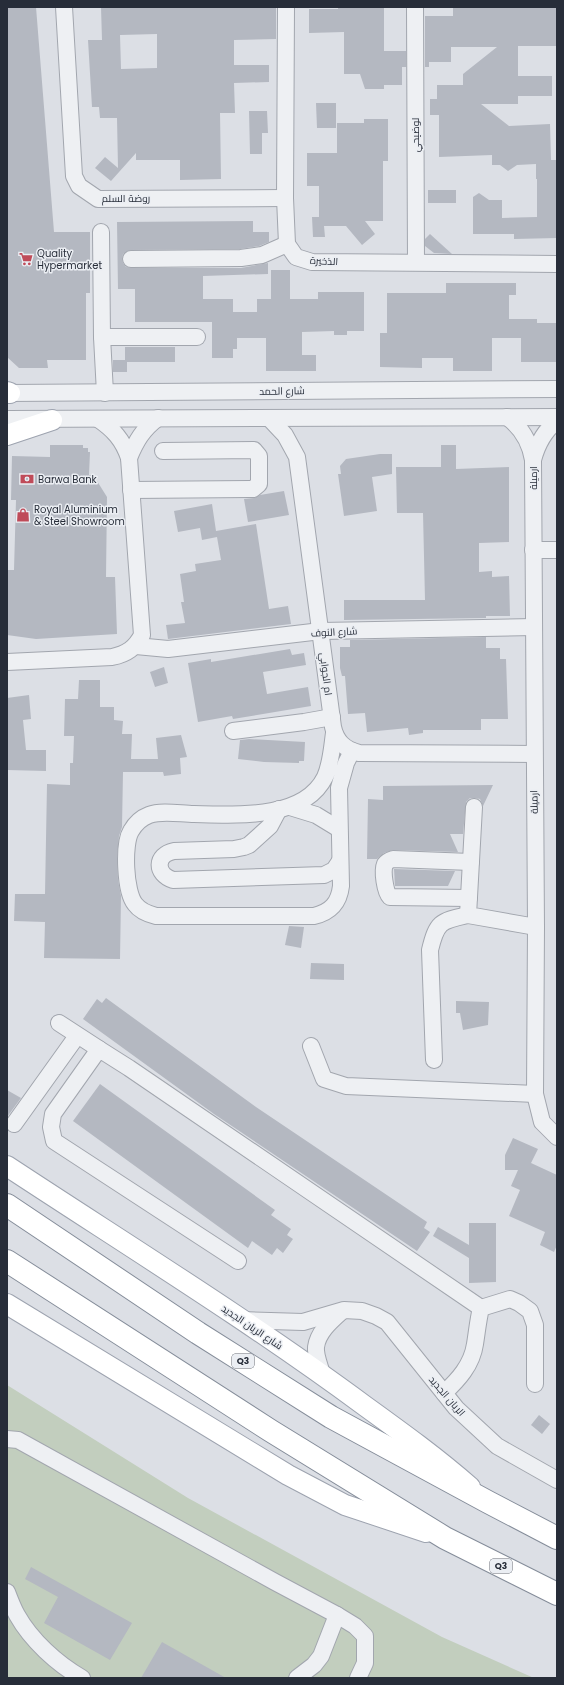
<svg xmlns="http://www.w3.org/2000/svg" width="564" height="1685" viewBox="0 0 564 1685" font-family="Poppins,Cairo,sans-serif">
<style>
.green{fill:#c2cebe}
.building{fill:#b4b8c1;fill-rule:evenodd}
.lines{fill:none;stroke-linecap:round;stroke-linejoin:round}
.minor-casing{stroke:#a2a6ae;stroke-width:18}
.major-casing{stroke:#9da3af;stroke-width:22}
.highway-casing{stroke:#858d9a;stroke-width:24}
.minor{stroke:#eef0f3;stroke-width:16}
.major{stroke:#fff;stroke-width:20}
.highway{stroke:#fff;stroke-width:22}
.labels{text-anchor:middle;dominant-baseline:central;stroke-width:3;stroke-linejoin:round;paint-order:stroke}
.shield{fill:#ebeef3;stroke:#626771;stroke-width:1}
.shield-label{font-size:9px;font-weight:bold;fill:#272d39}
.street-label{font-size:10px;fill:#272d39;stroke:#ebeef3}
.poi-label{font-size:10px;fill:#272d39;stroke:#ebeef3;text-anchor:start}
</style>
<rect width="100%" height="100%" fill="#dcdfe5"/>
<path class="green" d="M7,1385L188,1498L442,1637L534,1678H7Z"/>
<g class="building">
<path d="M7,7H36L54,232H90V293H86V360H47L48,368H19L7,357Z"/>
<path d="M101,7H276V39L234,40V65H269V82L234,83L235,113H220L221,179L180,180V160H136V153L111,181L95,168L105,157L118,168L117,118H100L99,107H92L88,40H102ZM157,34V68L121,69L120,35Z"/>
<path d="M338,7H384V51H406V67H402V85H384V89H365L360,74H344V32L309,33V9H338Z"/>
<path d="M453,7H557V46H518V76H552V96H518V104H481L509,126L550,124L551,160H556L557,238L514,239V234H473V197L479,193L489,200H502V218L537,217V179H536V164L517,165L508,171L500,165H492V155L439,157V115H430V99H437V85H463V74L497,47H451V62H429V67H425V16H453Z"/>
<path d="M316,103H336V128H317Z"/>
<path d="M249,111H267L268,133H262V154H250Z"/>
<path d="M364,119H388V161H383V221H365L375,234L362,245L346,226H324L325,237H313L312,217H319V186H307V153H337V123H364Z"/>
<rect x="428" y="190" width="28" height="13"/>
<path d="M253,221V232H269V242L259,246L240,249L131,250L123,254L122,259L123,263L126,267L131,268H241L268,263V274L203,276V299H233V312H257V299H271V270H290V299H318V292H364V331H347V335H334V331L302,332V355H316V371H266V338H237V349H233V358H212V322H135V289H118L117,222Z"/>
<path d="M430,234L452,254L434,253L425,246V239Z"/>
<path d="M446,283H516V295H509V319H537V323H557V362H521V338H492V371H453V358H422V368L380,367V333H387V293H446Z"/>
<path d="M125,347H175V362H127V372H113V360H125Z"/>
<path d="M50,445H83V448H88V452H90L89,475H94V481H97L107,497L106,577H115L117,634L36,639L7,635V570H14L16,500H11L12,456L50,457Z"/>
<path d="M441,445H456V469L509,467V542L479,543V572L492,571V577L509,576L510,616H486V618L344,620V600H425L423,513H397L396,467H441Z"/>
<path d="M380,454H392V474L372,477L377,511L344,516L338,474H341L340,466L346,459Z"/>
<path d="M284,491L289,515L248,522L244,499L254,498L260,495Z"/>
<path d="M212,504L216,531L256,524L269,609L288,606L291,624L168,639L166,625L185,623L181,602H184L180,574L196,571L195,564L221,560L217,537L202,540L200,528L178,532L174,511Z"/>
<path d="M486,637V648H500V659H506L508,719H481V730H423V733L409,735L408,728L367,732L365,713L348,714L345,676H342L340,668V647H350V640Z"/>
<path d="M290,649L292,655L304,653L306,665L263,672L267,694L308,687L311,706L233,719L232,716L198,722L188,663L211,659V662Z"/>
<path d="M164,667L168,683L155,687L150,672Z"/>
<path d="M79,680H100V707H114V720L123,721L122,734H132L131,759H158L156,738L181,735L187,757L180,758L181,774L164,776L163,772H123L122,827L119,836L117,857L118,880L121,896L120,959L44,958L45,922L14,921L15,894H45L47,784L70,785V763H73L74,736H64L65,699H78Z"/>
<path d="M29,695L31,719L23,720L26,750H46V771L7,770V698Z"/>
<path d="M249,739L305,742L304,761H299V763L264,762L238,759L240,740Z"/>
<path d="M493,785L483,806L480,799L475,798H470L466,802L463,834H450L458,852L393,850L384,853L377,859H367L368,799L383,800V786Z"/>
<path d="M394,869L455,871L448,886H395Z"/>
<path d="M289,926L304,927L301,948L285,945Z"/>
<path d="M311,963L344,964V980L310,979Z"/>
<path d="M106,998L256,1107L427,1222L424,1228L430,1232L417,1251L214,1114L83,1019L97,999L102,1003Z"/>
<path d="M456,1001L489,1002L488,1025L463,1030L460,1013H456Z"/>
<path d="M100,1084L275,1210L271,1215L291,1229L287,1235L293,1239L283,1253L277,1248L272,1255L252,1241L248,1248L73,1121Z"/>
<path d="M7,1090L21,1098L7,1117Z"/>
<path d="M513,1138L538,1149L531,1163L557,1175V1245L554,1252L540,1245L545,1232L509,1216L520,1190L511,1186L518,1170H505V1155Z"/>
<path d="M469,1223H496V1282L469,1283V1258L433,1236L438,1227L469,1245Z"/>
<path d="M539,1415L550,1424L542,1434L531,1425Z"/>
<path d="M31,1567L132,1623L110,1660L44,1623L58,1597L25,1579Z"/>
<path d="M162,1642L226,1678H141Z"/>
</g>
<g class="lines">
<g class="minor-casing">
<g id="minor">
<path d="M64,7L74,176L79,186L98,199L285,198"/>
<path d="M286,7L285,198L287,244L296,257L312,262L557,264"/>
<path d="M415,7L416,262"/>
<path d="M101,232L102,337L105,393"/>
<path d="M131,259L241,258L262,255L287,244"/>
<path d="M102,337H197"/>
<path d="M7,393L557,389"/>
<path d="M507,417C522,428 530,442 533,460L536,927L535,1094L542,1122L557,1137"/>
<path d="M269,418L285,435L297,457L333,727C336,741 344,749 359,753L534,754"/>
<path d="M7,419L557,417"/>
<path d="M129,458C136,441 143,429 158,418"/>
<path d="M533,460C537,445 544,431 557,421"/>
<path d="M131,490L249,489H253L259,484V456L254,450L163,451"/>
<path d="M533,550H557"/>
<path d="M136,646L168,649L321,631L534,627"/>
<path d="M7,662L112,657C127,654 135,648 142,635L129,458C123,440 113,429 98,419"/>
<path d="M233,731L304,722L332,717"/>
<path d="M334,733C332,747 331,764 325,777C304,820 235,815 194,814C181,814 162,810 149,815C141,818 135,824 131,831C123,844 125,892 135,904C140,911 148,914 156,916H314C331,912 339,903 341,886L339,788L346,763L352,751"/>
<path d="M290,807L316,815L339,829"/>
<path d="M474,807L468,915L536,927"/>
<path d="M279,809L270,826L249,845L244,847L234,849L174,851C155,855 155,874 173,880L324,875L334,870L340,861"/>
<path d="M469,898L390,897C385,892 382,871 385,864C387,861 390,860 393,859L471,862"/>
<path d="M59,1023L99,1049"/>
<path d="M311,1046L324,1079L346,1086L535,1094"/>
<path d="M434,1060L430,950C437,921 441,921 468,915"/>
<path d="M14,1124L77,1036"/>
<path d="M238,1261L54,1141L51,1127L53,1114L99,1049L129,1068L481,1308"/>
<path d="M242,1320L303,1322L344,1310L362,1311L376,1316L387,1322L456,1408L497,1446L557,1480"/>
<path d="M322,1374C320,1366 315,1355 316,1347C318,1332 331,1321 341,1312"/>
<path d="M444,1393C458,1380 472,1365 475,1344C477,1332 478,1320 481,1308L510,1299L519,1303L530,1311L535,1325V1384"/>
<path d="M7,1439L18,1440L275,1582L337,1615L321,1656L314,1665L297,1678"/>
<path d="M7,1592C10,1600 13,1608 17,1615C31,1640 57,1664 82,1678"/>
<path d="M337,1615L355,1626L365,1636V1663L358,1678"/>
</g>
</g>
<g class="major-casing">
<g id="major">
<path d="M7,392L10,393"/>
<path d="M7,435L52,420"/>
<path d="M7,1166C127,1245 250,1321 365,1406C401,1432 437,1458 470,1487"/>
<path d="M7,1304L288,1475L345,1505L426,1532"/>
</g>
</g>
<g class="highway-casing">
<g id="highway">
<path d="M7,1205L198,1333L331,1417L488,1502L557,1538"/>
<path d="M7,1261L271,1431L445,1538L557,1594"/>
</g>
</g>
<use href="#minor" class="minor"/>
<use href="#major" class="major"/>
<use href="#highway" class="highway"/>
</g>
<defs>
<g id="supermarket-bare" transform="scale(1.08)"><path d="M-6-5.5h2.5l.6 2H6L4.5 2H-2.5L-4.4-4H-6ZM-1.5 3.2a1.3 1.3 0 1 0 .1 0ZM3 3.2a1.3 1.3 0 1 0 .1 0Z" fill="#bf4b59" stroke="#ebeef3" stroke-width="2.5" paint-order="stroke"/></g>
<g id="bank-bare" transform="scale(1.08)"><path d="M-6-4H6V4H-6ZM0-2.3a2.3 2.3 0 1 0 0 4.6a2.3 2.3 0 1 0 0-4.6Z" fill="#bf4b59" stroke="#ebeef3" stroke-width="2.5" paint-order="stroke"/></g>
<g id="shop-bare" transform="scale(1.08)"><path d="M-5-2.5h2.3a2.7 3.5 0 0 1 5.4 0H5L5.5 6h-11ZM-1.5-2.5h3a1.5 2.3 0 0 0-3 0Z" fill="#bf4b59" stroke="#ebeef3" stroke-width="2.5" paint-order="stroke"/></g>
</defs>
<g fill-rule="evenodd">
<use href="#supermarket-bare" x="26" y="259"/>
<use href="#bank-bare" x="27" y="479"/>
<use href="#shop-bare" x="23" y="515"/>
</g>
<g class="labels">
<g class="shield">
<rect x="232" y="1354" width="22" height="14" rx="3"/>
<rect x="490" y="1559" width="22" height="14" rx="3"/>
</g>
<g class="shield-label">
<text x="243" y="1361">Q3</text>
<text x="501" y="1566">Q3</text>
</g>
<g class="street-label">
<text transform="translate(415 135) rotate(-90)">لوضيحي</text>
<text x="126" y="198">روضة السلم</text>
<text transform="translate(324 261) rotate(3)">الذخيرة</text>
<text transform="translate(282 391) rotate(-1)">شارع الحمد</text>
<text transform="translate(533 478) rotate(-90)">ارميلة</text>
<text transform="translate(334 632) rotate(-3)">شارع النوف</text>
<text transform="translate(326 674) rotate(83)">ام الجوابي</text>
<text transform="translate(534 802) rotate(-91)">ارميلة</text>
<text transform="translate(252 1327) rotate(34)">شارع الريان الجديد</text>
<text transform="translate(447 1396) rotate(49)">الريان الجديد</text>
</g>
<g class="poi-label">
<text x="37" y="253">Quality<tspan x="37" dy="12">Hypermarket</tspan></text>
<text x="38" y="479">Barwa Bank</text>
<text x="34" y="509">Royal Aluminium<tspan x="34" dy="12">&amp; Steel Showroom</tspan></text>
</g>
</g>
<rect width="564" height="1685" fill="none" stroke="#272d39" stroke-width="16"/>
</svg>
